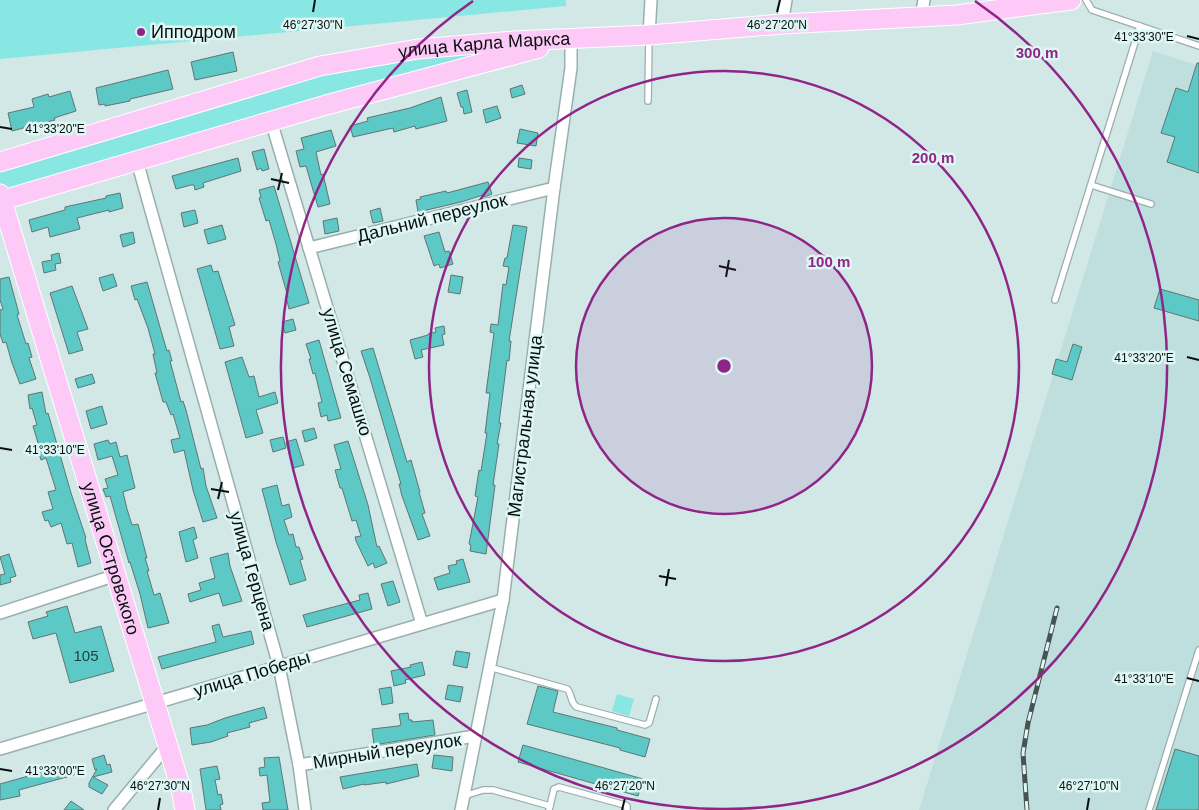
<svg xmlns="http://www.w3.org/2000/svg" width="1199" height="810" viewBox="0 0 1199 810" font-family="Arial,sans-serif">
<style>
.built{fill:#bedfdd}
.green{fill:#89e7e3}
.building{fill:#5dc9c6;stroke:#5f7573}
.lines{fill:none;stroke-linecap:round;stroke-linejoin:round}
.lane-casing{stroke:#99afae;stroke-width:8}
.street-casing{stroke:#99afae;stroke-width:14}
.primary-casing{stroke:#fff;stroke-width:21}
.lane{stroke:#fff;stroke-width:5.5}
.street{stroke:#fff;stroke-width:11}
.primary{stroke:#fdcaf7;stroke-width:19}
.rail-casing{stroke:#475352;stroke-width:5}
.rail{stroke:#def6f4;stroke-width:3;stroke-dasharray:9;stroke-linecap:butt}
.ticks{fill:none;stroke:#08100f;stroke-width:2}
.ring{fill:none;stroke:#902588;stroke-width:2.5}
.poi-dot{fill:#902588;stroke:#def6f4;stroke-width:2}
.labels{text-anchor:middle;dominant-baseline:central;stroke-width:5;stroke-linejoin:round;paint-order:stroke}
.number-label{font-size:15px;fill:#1d3e3d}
.poi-label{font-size:18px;fill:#08100f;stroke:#def6f4;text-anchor:start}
.street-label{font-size:18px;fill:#08100f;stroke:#def6f4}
.ticks-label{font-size:12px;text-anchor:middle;fill:#08100f;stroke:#def6f4;stroke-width:5;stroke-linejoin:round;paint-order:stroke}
.centre{fill:#902588;stroke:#def6f4;stroke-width:2.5}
.ring-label{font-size:15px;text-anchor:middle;font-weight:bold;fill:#902588;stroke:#def6f4;stroke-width:5;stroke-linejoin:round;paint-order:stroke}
</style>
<rect width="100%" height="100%" fill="#d1e8e7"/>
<path class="built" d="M1153,51L1199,66V810H919Z"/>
<g class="green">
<path d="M0,0H566V6L0,59Z"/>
<path d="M571,40L0,201V162L320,66Z"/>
<path d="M617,694L634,699L629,716L612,711Z"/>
</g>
<g class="building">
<path d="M233,52L237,71L195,80L191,62Z"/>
<path d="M1197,63H1199V173L1167,162L1175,137L1161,133L1176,88L1188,92Z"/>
<path d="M168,70L173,89L130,99V101L105,106V104L99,105L96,88Z"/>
<path d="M522,85L525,94L512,98L510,89Z"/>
<path d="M467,90L472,112L464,114L463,107H461L457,93Z"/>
<path d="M70,91L76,111L54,118L55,120L12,131L8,113L34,107L32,99L48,94L49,97Z"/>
<path d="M441,97L447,121L416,129L415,126L394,132L393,128L353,137L350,126L368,121L367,118L410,108Z"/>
<path d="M497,106L501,118L486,123L483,110Z"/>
<path d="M520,129L538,133L536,146L517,143Z"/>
<path d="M331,130L336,146L316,152L321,175L323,174L330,204L318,207L306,166L300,167L296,151L304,149L301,138Z"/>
<path d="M264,149L269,169L262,171L261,168L257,170L252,152Z"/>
<path d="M238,158L241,171L203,183L204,187L195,190L194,185H191L176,189L172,176Z"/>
<path d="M519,158L532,160L531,169L518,167Z"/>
<path d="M488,182L492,194L484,197L483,195L461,202L418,212L416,200L421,199L420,197L446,191L447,193Z"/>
<path d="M274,186L309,303L289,309L286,297H288L278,262L280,261L276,244L269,220L266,221L259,198L261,197L259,190Z"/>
<path d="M120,193L123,208L109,212V210L77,218L80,229L50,237L48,227L32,232L29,220L65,210V207L106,198V196Z"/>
<path d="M380,208L383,221L373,223L370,211Z"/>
<path d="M195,210L198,223L184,227L181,213Z"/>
<path d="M337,218L339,231L325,234L323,221Z"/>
<path d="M222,225L226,239L208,244L204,230Z"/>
<path d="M513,225L527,227L509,341H511L509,361L507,360L499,423H501L497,444H499L493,485H495L486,554L470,551L471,545L469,544L478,497L475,496L479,470L481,471L487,433H485L490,393H486L494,333L490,332L491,324L498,325L503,284L506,285L509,267L503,266L505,258H507Z"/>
<path d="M133,232L135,243L123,247L120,235Z"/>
<path d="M439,232L445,252L449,251L453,264L440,268L439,264L434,266L424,236Z"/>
<path d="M59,253L61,263L55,264L56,270L44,273L42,262L52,260L51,255Z"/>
<path d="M211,265L213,272L218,271L235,325L229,327L234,346L220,349L197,269Z"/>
<path d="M113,274L117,286L103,291L99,278Z"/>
<path d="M451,275L463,277L460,294L448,292Z"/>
<path d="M9,277L19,314L17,315L26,344L28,343L32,357L29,358L36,379L20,384L12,363L6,342L3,343L0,334V310L3,309L0,300V279Z"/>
<path d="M147,282L162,334L167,351L169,350L172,361H170L181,402L183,401L186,410L201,469L203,468L206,486L217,518L203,522L193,490L184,450L174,453L171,440L180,438L173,414L171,415L166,402H163L155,373H157L153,354H155L148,328L137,299L135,300L131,286Z"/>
<path d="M72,286L88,329L77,332L83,350L69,354L50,293Z"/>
<path d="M1160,289L1199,300V321L1154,308Z"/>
<path d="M293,319L296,330L285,333L282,322Z"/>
<path d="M444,326L445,334L442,335L444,345L421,350L423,357L415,359L410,340L428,335V334L436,332L435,328Z"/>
<path d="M319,340L341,418L328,421L327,415L321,417L318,403L322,402L315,373L313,374L309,359H311L306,344Z"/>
<path d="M1073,344L1082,347L1072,380L1052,374L1056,359L1067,362Z"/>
<path d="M373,348L407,462L411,460L420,492H419L425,513L422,514L430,536L418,540L402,496L399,484H401L370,378L361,351Z"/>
<path d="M242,357L249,377L254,376L259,397L275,392L278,403L256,410L263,433L246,438L225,362Z"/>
<path d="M92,374L95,383L78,388L75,379Z"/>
<path d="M42,392L46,414L48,413L71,493L86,538L85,539L91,563L78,567L72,543L67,544L61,523L51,527L48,520L45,521L42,512L53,509L48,492L56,490L46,458L41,460L36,444L38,443L33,426L37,425L32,408L30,409L28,395Z"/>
<path d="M102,406L107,424L91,429L86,411Z"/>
<path d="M314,428L317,438L305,442L302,431Z"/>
<path d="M283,437L286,448L273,452L270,440Z"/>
<path d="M296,439L304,465L293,468L286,442Z"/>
<path d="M108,440L110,444L116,442L120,457L127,455L135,488L123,492L127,509L132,525L138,524L147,558H145L149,571H147L154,595L160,593L169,623L148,628L140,594L130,562L129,563L110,496L106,497L103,489L108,488L105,479L118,475L112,456L98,460L94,444Z"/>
<path d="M348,441L368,505L377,547L379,546L387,563L375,568L373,563L368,566L356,541L355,537L361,536L356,520L352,521L342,488H340L335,470L341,469L334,445Z"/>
<path d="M277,485L282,506L289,504L292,517L284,520L289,535L293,534L296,547H299L303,559L300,560L306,580L290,585L276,542L262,489Z"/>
<path d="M194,527L197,538L193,540L198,558L186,562L179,532Z"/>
<path d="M228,553L230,566L242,601L223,606L219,593L190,602L188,594L201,590L199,583L215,578L210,558Z"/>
<path d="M9,554L16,576L10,578L11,582L0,585V575L5,574L0,557Z"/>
<path d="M463,559L470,582L438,590L434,578L450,573L448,566L457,564L456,561Z"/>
<path d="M393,581L400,602L388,606L381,584Z"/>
<path d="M368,593L372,609L307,627L303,615L360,600L359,595Z"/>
<path d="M67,606L75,633L101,626L114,671L70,683L56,633L33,639L28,622L48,616L46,612Z"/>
<path d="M219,624L223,637L251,631L254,644L162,669L158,657L216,642L212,626Z"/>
<path d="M456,651L470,653L467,668L453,665Z"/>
<path d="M422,662L425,675L405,680L406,683L394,686L391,671L411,667L410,665Z"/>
<path d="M448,685L463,687L460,702L445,699Z"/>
<path d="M538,686L558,691L553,712L617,728V730L650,739L645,757L620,750V748L527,724Z"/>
<path d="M391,687L393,703L382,705L379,689Z"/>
<path d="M264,707L267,718L249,723L250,727L227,733L228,736L211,742L192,745L190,728L207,725L225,718Z"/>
<path d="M408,713L409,720H412V722L433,720L435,735L374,745L372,729L398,726L401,725L399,714Z"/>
<path d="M523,745L643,779L638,796L518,762Z"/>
<path d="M1175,749L1199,756V810H1156Z"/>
<path d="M104,755L107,765L110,764L112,772L93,777L108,785L102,794L89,787V783L97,769L95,770L92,759Z"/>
<path d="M434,755L453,757L452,771L432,768Z"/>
<path d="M279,757L288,810H263L262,803L270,802L267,775L260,776L259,768L265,767L264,758Z"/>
<path d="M71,764L74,775L19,790L20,796L0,800V784Z"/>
<path d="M417,764L419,776L386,784V782L364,785V784L343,789L340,777Z"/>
<path d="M217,766L220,779L215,780L218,795L221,794L223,804L220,805L221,810H206L200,769Z"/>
<path d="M71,801L84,810H64Z"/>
</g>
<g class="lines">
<g class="lane-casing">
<g id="lane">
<path d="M1086,0L1092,10L1199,46"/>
<path d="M648,101L649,37"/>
<path d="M1091,185L1151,204"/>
<path d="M1055,300L1140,26"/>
<path d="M489,667L567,689C572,693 570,703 577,707L645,725L649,723L656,699"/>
<path d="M464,796L483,790H493L550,806"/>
<path d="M549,810L554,789L559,787L625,805L627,806V810"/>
<path d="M1149,810L1199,650"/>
</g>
</g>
<g class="street-casing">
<g id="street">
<path d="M921,17L924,0"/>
<path d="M782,24L786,0"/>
<path d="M649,35L651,0"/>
<path d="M271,121L422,624"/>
<path d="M137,161L279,666L299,765L305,810"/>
<path d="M309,248L554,188"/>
<path d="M0,613L116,575"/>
<path d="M0,749L503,600"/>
<path d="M299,765L475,736"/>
<path d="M114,810L168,745"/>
<path d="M461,810L503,600L554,188L571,68V40"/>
</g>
</g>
<g class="primary-casing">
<g id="primary">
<path id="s1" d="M0,162L320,66L418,49L514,41L649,35L782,24L957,15L1071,0"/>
<path id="s2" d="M0,194L181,789L185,810"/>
<path d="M0,201L326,105L539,48"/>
</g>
</g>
<use href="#lane" class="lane"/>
<use href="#street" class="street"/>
<use href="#primary" class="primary"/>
<g class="rail-casing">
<path id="rail" d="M1027,810L1023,753L1028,723L1057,608"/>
</g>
<use href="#rail" class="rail"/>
</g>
<path class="ticks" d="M313,12L315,0M777,12L780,0M1187,36L1199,39M0,127L12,129M271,179L289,183M278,190L282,173M719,266L736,270M726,277L729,260M1187,357L1199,360M0,448L12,450M211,489L229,492M218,499L222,482M659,576L676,579M666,586L669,569M1187,678L1199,681M0,769L12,771M158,810L160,798M622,810L625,798M1087,810L1089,798"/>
<circle cx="724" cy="366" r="148" fill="#902588" fill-opacity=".12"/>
<g class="ring">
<circle cx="724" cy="366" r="148"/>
<circle cx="724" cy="366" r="295"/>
<path d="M975 1A443 443 0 1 1 473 1"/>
</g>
<circle class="poi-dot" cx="141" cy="32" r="5"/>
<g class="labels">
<g class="number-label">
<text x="86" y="655">105</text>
</g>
<g class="poi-label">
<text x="151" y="32">Ипподром</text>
</g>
<g class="street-label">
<text stroke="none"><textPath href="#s1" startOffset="500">улица Карла Маркса</textPath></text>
<text transform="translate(432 218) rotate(-14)">Дальний переулок</text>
<text transform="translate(347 372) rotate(73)">улица Семашко</text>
<text transform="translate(525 426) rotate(-83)">Магистральная улица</text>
<text stroke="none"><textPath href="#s2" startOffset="381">улица Островского</textPath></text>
<text transform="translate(252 571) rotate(74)">улица Герцена</text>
<text transform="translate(252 674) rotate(-17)">улица Победы</text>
<text transform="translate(387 751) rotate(-9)">Мирный переулок</text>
</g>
</g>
<g class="ticks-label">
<text x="313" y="29">46°27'30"N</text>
<text x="777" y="29">46°27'20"N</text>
<text x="1144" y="41">41°33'30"E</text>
<text x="55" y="133">41°33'20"E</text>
<text x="1144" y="362">41°33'20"E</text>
<text x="55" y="454">41°33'10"E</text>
<text x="1144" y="683">41°33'10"E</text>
<text x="55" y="775">41°33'00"E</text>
<text x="160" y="790">46°27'30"N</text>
<text x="625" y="790">46°27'20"N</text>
<text x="1089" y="790">46°27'10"N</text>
</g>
<circle cx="724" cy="366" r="8" class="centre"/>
<g class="ring-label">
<text x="1037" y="58">300 m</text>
<text x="933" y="163">200 m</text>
<text x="829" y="267">100 m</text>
</g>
</svg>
